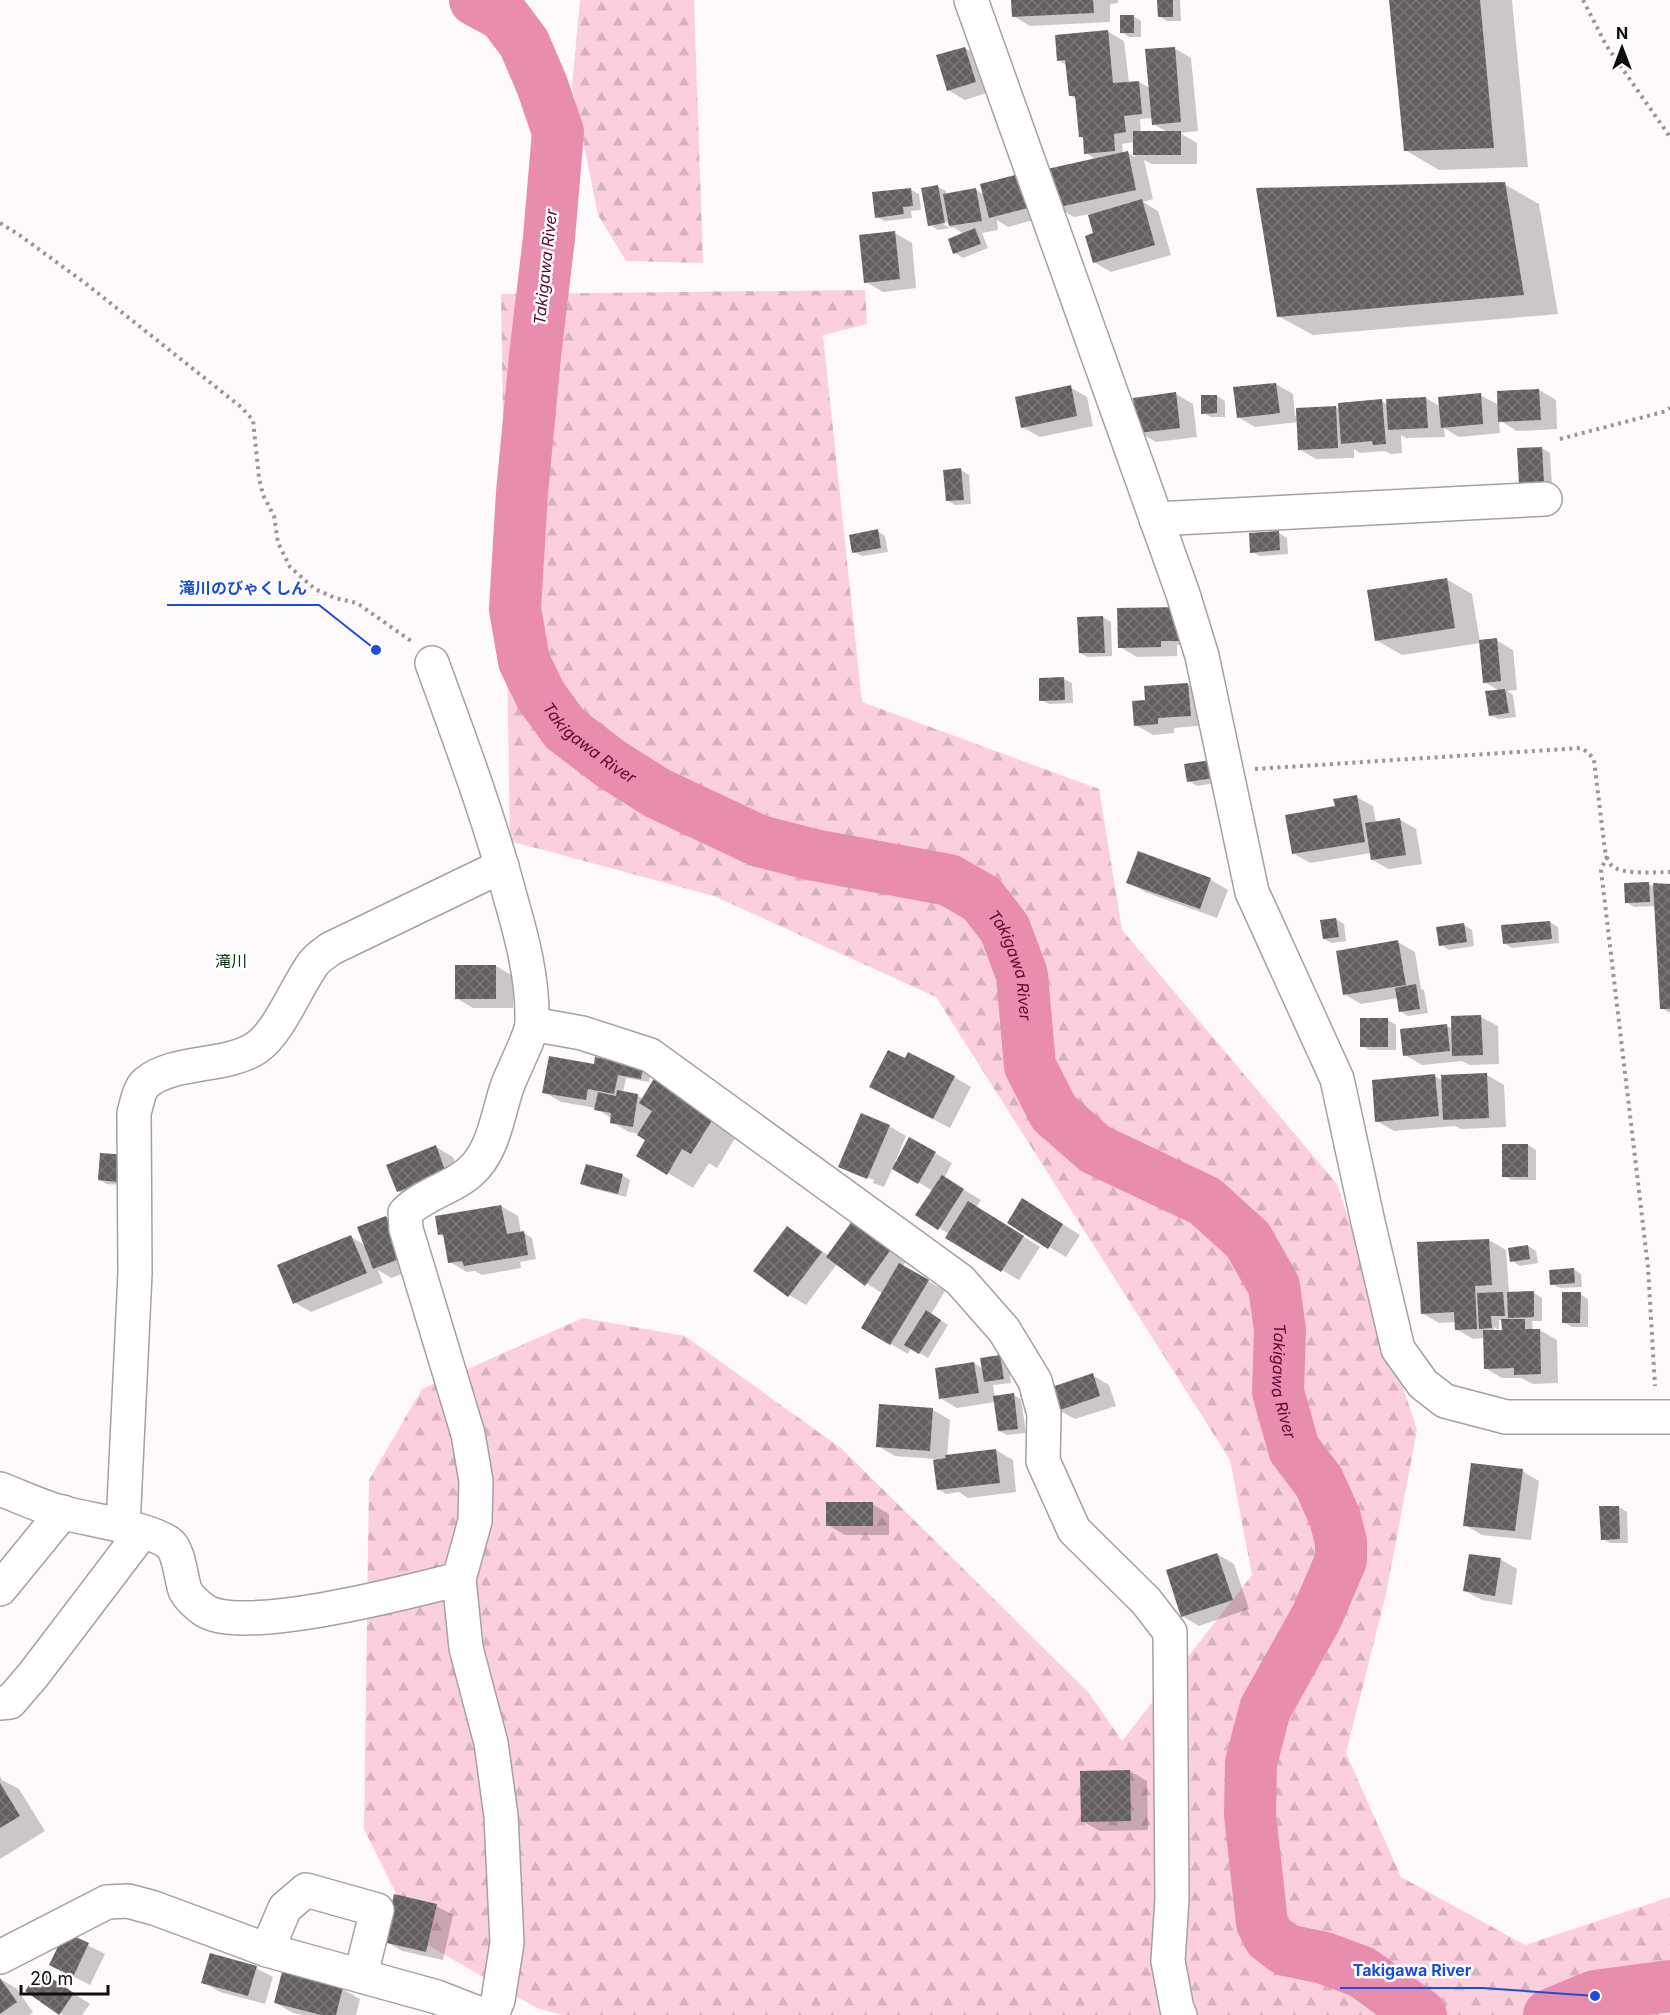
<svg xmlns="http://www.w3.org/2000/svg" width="1670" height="2015" viewBox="0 0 1670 2015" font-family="Inter,'Noto Sans JP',sans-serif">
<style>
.forest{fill:url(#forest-firs)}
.shadow{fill:#0003;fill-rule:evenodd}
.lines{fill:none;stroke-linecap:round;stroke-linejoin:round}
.river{stroke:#e88dae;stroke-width:52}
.building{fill:url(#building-cross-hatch)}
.minor-casing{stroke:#a5a0a2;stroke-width:36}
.path{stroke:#9a9698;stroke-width:4;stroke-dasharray:3 4.5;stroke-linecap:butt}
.minor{stroke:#fff;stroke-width:33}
.labels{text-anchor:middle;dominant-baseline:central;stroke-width:5;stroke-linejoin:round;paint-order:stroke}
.water-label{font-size:16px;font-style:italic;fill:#590731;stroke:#fff}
.neighbourhood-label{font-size:16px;fill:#053510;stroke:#fff}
.leader{fill:none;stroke:#1d4ed8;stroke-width:2}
.callout-dot{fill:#1d4ed8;stroke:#fff;stroke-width:2}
.callout-label{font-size:16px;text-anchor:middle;font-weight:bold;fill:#1d4ed8;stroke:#fff;stroke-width:5;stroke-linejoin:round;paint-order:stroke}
</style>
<defs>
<pattern id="forest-firs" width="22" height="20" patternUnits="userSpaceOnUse" patternTransform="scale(1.5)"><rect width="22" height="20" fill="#fccfdd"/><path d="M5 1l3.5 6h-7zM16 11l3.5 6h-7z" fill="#d7b1bc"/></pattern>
<pattern id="building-cross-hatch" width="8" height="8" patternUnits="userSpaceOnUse" patternTransform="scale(1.5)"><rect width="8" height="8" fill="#646061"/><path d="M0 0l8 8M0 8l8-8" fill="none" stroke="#797676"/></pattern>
</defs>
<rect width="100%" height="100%" fill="#fef9fb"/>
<g class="forest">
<path d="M580,0H694L703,263L626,261L598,215L572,86Z"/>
<path d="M865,290L867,324L823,335L862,702L1099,789L1122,930L1337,1184L1417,1430L1386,1594L1346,1753L1401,1877L1525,1945L1670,1897V2015H563L537,2008L419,1940L364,1829L369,1480L422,1389L583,1318L685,1336L842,1449L1089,1693L1122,1741L1252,1575L1230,1460L936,997L714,896L510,841L501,294Z"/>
</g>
<g class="shadow">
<path d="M1013,0H1118V3L1110,4V22L1030,26L1013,16Z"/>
<path d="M1159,0H1180L1181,21H1167L1159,16Z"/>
<path d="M1390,0H1512L1528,167L1439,170L1405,150Z"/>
<path d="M1133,16L1141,21V37H1129L1121,32Z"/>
<path d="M1107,31L1124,41L1129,83L1139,82L1150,88L1174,48L1191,58L1198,131L1180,133L1197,143V164H1152L1144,160L1153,199L1143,202L1158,211L1171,255L1111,272L1094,262L1095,234L1089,214L1074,217L1057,207L1097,160L1086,153L1084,139L1080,136L1076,99L1070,95L1067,65L1058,60ZM1152,118L1153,124L1169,133H1141L1140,119ZM1135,142V157L1128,153L1123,154L1122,144Z"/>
<path d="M965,48L982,58L993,91L965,100L948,90Z"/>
<path d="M1019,176L1044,217L1008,227L997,220L998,230L982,233L988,248L963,258L955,253L964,234L953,227L950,228V224L939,218L938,221L950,228L938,230L930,225L938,187L946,191V195L976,190L985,195Z"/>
<path d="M1504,184L1539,204L1558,314L1313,335L1278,316Z"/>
<path d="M911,190L919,194L921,210L911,211L912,218L885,221L877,217Z"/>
<path d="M895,233L912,243L916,288L883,292L866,282Z"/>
<path d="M1276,384L1293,394L1295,416L1336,407L1340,410L1382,401L1388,405L1426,398L1441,407L1480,395L1499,405L1539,390L1556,400L1557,429L1517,431L1499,420L1500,433L1459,437L1444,428L1445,437L1406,438L1401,435L1402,453L1391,454L1385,451L1360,453L1354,449V458L1316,459L1299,449L1298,422L1255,427L1238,417Z"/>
<path d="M1070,387L1087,397L1093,426L1040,437L1022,427Z"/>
<path d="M1176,394L1193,404L1197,437L1156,442L1139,432Z"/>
<path d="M1217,396L1225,401V417H1211L1203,413Z"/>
<path d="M1542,448L1550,453L1552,487L1528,488L1519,450Z"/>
<path d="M961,470L969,475L971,504L955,505L947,500Z"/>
<path d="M877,531L885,536L888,552L862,556L854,552Z"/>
<path d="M1279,533L1287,538L1288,554L1260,556L1252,552Z"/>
<path d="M1446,579L1472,594L1480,642L1496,640L1513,650L1517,690L1507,691L1513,695L1516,717L1498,719L1490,715L1500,691L1484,682L1480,643L1402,655L1376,640Z"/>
<path d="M1118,610L1189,645H1177V656L1137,657L1120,647Z"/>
<path d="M1103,617L1111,622L1112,656L1088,657L1080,653Z"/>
<path d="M1064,679L1072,683L1073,703L1049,704L1041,700Z"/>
<path d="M1188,684L1205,694L1208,725L1174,728V733L1153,735L1136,725L1146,701Z"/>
<path d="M1186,765L1222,782L1197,786L1189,781Z"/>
<path d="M1356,797L1373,806L1376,823L1399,819L1416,829L1422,864L1389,869L1372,860L1371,853L1310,863L1293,853L1336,807Z"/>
<path d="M1139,853L1211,880L1228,890L1217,918L1145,892L1128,882Z"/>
<path d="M1649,884L1655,887L1670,885V1013L1662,1008L1656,906L1634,907L1626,902Z"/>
<path d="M1336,919L1344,924L1346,941L1332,943L1324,939Z"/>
<path d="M1550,922L1558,927L1559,943L1512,948L1504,943Z"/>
<path d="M1464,925L1472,930L1474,946L1449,950L1441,945Z"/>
<path d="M1398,942L1415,952L1421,989L1424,990L1428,1013L1408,1016L1400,1011L1398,998L1361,1004L1344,994Z"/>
<path d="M496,966L513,976V1008H473L456,998Z"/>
<path d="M1481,1017L1498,1026L1499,1064L1470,1065L1462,1061L1422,1065L1405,1055L1447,1026L1453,1029Z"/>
<path d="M1362,1020H1388L1396,1025V1050H1370L1362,1046Z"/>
<path d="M906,1060L954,1077L971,1087L950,1128L888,1096Z"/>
<path d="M622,1063H652L649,1082L626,1078L623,1093L638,1096L643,1099L655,1079L740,1130L717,1168L709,1163L693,1188L668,1173L647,1139L640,1134L629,1132L612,1122V1119L596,1108L561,1102L544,1092L592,1065Z"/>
<path d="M1487,1075L1504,1085L1506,1127L1461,1129L1455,1126L1394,1131L1377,1121L1434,1076L1442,1080Z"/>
<path d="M889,1126L906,1136L895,1162L897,1163L910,1139L952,1163L944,1178L981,1200L976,1207L1040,1247L1019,1280L947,1237L949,1234L918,1215L933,1191L893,1167L884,1187L873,1183L874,1180L856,1173V1175L840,1166Z"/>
<path d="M1528,1145L1536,1150V1180H1512L1504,1176Z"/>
<path d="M436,1147L453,1157L463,1182L415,1201L398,1191Z"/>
<path d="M102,1154L134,1186L107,1184L99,1180Z"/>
<path d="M622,1175L630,1180L626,1197L590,1188L582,1184Z"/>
<path d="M501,1206L518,1216L521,1233H524L532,1238L536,1259L520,1262L521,1268L482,1275L475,1271L467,1272L450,1262L445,1238L439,1234Z"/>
<path d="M1040,1210L1080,1235L1066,1257L1009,1223Z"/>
<path d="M386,1217L403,1227L418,1268L391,1278L378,1270L383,1283L311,1312L294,1302L351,1237L365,1245Z"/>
<path d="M856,1219L910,1256L903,1266L945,1291L931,1314L948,1325L928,1358L911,1348L908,1354L863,1328L883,1294L837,1264L806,1305L789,1295L787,1228L804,1238L829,1256Z"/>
<path d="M1489,1240L1506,1250L1509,1293H1534L1542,1298V1321H1532L1533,1330H1540L1557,1340L1558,1383L1533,1384L1521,1378H1502L1485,1368V1338L1473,1339L1456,1329V1322L1439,1323L1422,1313ZM1499,1320H1503L1508,1331H1494V1327L1499,1330Z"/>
<path d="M1528,1246L1536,1251L1538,1263L1520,1266L1512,1261Z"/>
<path d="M1573,1269L1581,1274L1582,1287L1560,1288L1552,1284Z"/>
<path d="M1580,1294L1588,1299V1327H1572L1564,1322Z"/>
<path d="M1000,1357L1008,1362L1011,1383L993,1385L995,1397L1013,1395L1021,1399L1026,1433L1007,1435L999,1431L995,1402L957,1408L940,1398L974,1363L983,1369Z"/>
<path d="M1092,1375L1109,1385L1116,1406L1075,1419L1058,1410Z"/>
<path d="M881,1406L933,1410L950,1420L947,1456L996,1450L1013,1460L1016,1492L968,1498L959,1492L946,1494L938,1489L935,1459L895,1456L878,1446Z"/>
<path d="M1522,1471L1539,1481L1531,1540L1482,1535L1465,1525Z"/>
<path d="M872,1504L889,1514V1535H845L828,1525Z"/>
<path d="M1619,1507L1627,1512L1628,1543H1610L1602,1539Z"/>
<path d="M1217,1554L1234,1564L1249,1609L1199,1626L1182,1616Z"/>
<path d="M1500,1559L1517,1569L1512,1605L1482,1600L1465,1591Z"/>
<path d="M1130,1771L1147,1781L1148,1830L1100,1831L1082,1821Z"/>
<path d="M0,1776L2,1780L19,1789L45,1831L0,1859Z"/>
<path d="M436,1906L453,1915L443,1960L402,1951L385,1941Z"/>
<path d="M66,1934L105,1954L90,1985L51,1965Z"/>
<path d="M256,1968L273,1977L265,2004L220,1992L203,1982Z"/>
<path d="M0,1979L16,1988L33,2012L29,2015H0Z"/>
<path d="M56,1982L90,2004L82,2015H63L27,1991Z"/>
<path d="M342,1989L360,1999L356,2015H303L293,2013L276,2003Z"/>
</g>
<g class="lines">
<g class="river">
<path id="s1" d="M475,0L503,15L524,43L542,85L558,132L549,238L535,356L522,493L515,609L524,661L541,696L565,729L611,764L657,793L759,841L814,855L949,880L982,899L1005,929L1022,975L1030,1066L1054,1113L1095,1149L1205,1201L1248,1240L1274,1286L1280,1330L1278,1392L1294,1449L1319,1482L1335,1518L1341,1542V1560L1317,1616L1265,1709L1251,1763L1250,1815L1262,1923L1269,1937L1286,1950L1324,1958L1362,1972L1421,2015"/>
<path d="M1549,2015L1595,1996L1670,1986"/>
</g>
</g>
<g class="building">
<path d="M1011,0H1093L1094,13L1012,17Z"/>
<path d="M1157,0H1173V17H1158Z"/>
<path d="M1389,0H1480L1494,148L1404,151Z"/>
<rect x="1120" y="15" width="14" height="18"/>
<path d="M1108,30L1113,83L1139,81L1142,114L1124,116L1126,132L1114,134L1115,151L1084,154L1083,137H1079L1075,96H1069L1065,60L1057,61L1055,35Z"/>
<path d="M965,47L976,82L947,91L936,55Z"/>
<path d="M1175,47L1181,122L1152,125L1145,49Z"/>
<rect x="1133" y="131" width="48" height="24"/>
<path d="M1128,151L1136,190L1055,208L1047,169Z"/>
<path d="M1019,174L1028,208L989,218L980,184Z"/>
<path d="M1505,182L1524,295L1277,317L1256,188Z"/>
<path d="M938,185L945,223L928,226L921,188Z"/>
<path d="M911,188L913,206L903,207L904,214L875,218L872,192Z"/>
<path d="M976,188L982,221L949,226L943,194Z"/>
<path d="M1142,199L1155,245L1093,263L1085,236L1093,233L1088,215Z"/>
<path d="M975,228L981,244L953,254L948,239Z"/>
<path d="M895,231L900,279L864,283L859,235Z"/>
<path d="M1276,383L1280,413L1237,418L1233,387Z"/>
<path d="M1071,385L1077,416L1021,428L1015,397Z"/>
<path d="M1539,389L1541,420L1498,422L1497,391Z"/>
<path d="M1176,392L1180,428L1138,433L1133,398Z"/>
<path d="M1481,393L1483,424L1441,428L1438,397Z"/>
<path d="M1201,395H1217V413L1201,414Z"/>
<path d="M1426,397L1428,428L1388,430L1386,399Z"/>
<path d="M1382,399L1386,444L1373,445L1372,441L1341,444L1338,403Z"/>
<path d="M1336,406L1338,448L1298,450L1296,408Z"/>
<path d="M1542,447L1544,483L1519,484L1517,448Z"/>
<path d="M961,468L964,500L946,501L943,470Z"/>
<path d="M878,529L881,548L852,553L849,535Z"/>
<path d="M1279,531L1280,550L1250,553L1249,533Z"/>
<path d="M1447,578L1455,628L1375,641L1367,590Z"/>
<path d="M1181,607V641H1161V647L1118,648L1117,608Z"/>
<path d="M1103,616L1105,653H1079L1077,617Z"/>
<path d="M1497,638L1501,681L1483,683L1479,640Z"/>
<path d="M1064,677L1065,700L1039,701V678Z"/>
<path d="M1188,683L1191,716L1158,718V724L1134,726L1132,701L1145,700L1144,686Z"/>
<path d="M1505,689L1509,713L1489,716L1485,691Z"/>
<path d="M1211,760L1214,778L1187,782L1184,764Z"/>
<path d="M1357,795L1365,842L1292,854L1285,815L1335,806L1333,799Z"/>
<path d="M1400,818L1406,855L1371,860L1365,823Z"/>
<path d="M1138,851L1211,878L1200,909L1126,883Z"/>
<path d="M1649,882L1650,902L1625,903L1624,883Z"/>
<path d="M1653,883L1670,884V1009H1660Z"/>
<path d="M1336,918L1339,937L1323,939L1320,920Z"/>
<path d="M1550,921L1552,939L1503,944L1501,925Z"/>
<path d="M1464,923L1467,942L1439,946L1436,927Z"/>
<path d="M1398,940L1406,985L1343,995L1336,951Z"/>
<rect x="455" y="965" width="41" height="34"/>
<path d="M1416,984L1420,1009L1399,1012L1395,988Z"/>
<path d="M1481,1015L1483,1055L1452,1056L1451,1016Z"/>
<rect x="1360" y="1018" width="28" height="29"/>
<path d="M1447,1024L1450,1051L1403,1056L1400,1029Z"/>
<path d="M888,1050L905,1058L908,1052L955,1076L933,1119L869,1087Z"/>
<path d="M549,1056L594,1064L595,1057L621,1062L645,1057L641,1079L618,1075L614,1094L588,1089L586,1100L542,1093Z"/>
<path d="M1487,1073L1489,1118L1443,1120L1441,1075Z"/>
<path d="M1435,1074L1439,1116L1375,1122L1372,1080Z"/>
<path d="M655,1077L716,1114L691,1154L682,1149L667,1175L636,1156L645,1140L637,1135L652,1111L639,1103Z"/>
<path d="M617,1090L638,1094L633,1127L610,1123L611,1113L594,1110L598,1092L616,1096Z"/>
<path d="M861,1113L890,1125L867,1179L838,1167Z"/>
<path d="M909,1137L936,1152L918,1184L892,1169Z"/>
<rect x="1502" y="1144" width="26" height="33"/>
<path d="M436,1145L446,1173L397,1192L386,1165Z"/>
<path d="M100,1153L129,1155L126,1183L98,1180Z"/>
<path d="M586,1164L623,1174L618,1194L580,1184Z"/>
<path d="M942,1175L964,1189L938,1230L915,1215Z"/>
<path d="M1022,1198L1063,1224L1048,1249L1007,1223Z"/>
<path d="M968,1201L1024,1236L1001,1272L945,1238Z"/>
<path d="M501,1205L507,1234L524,1231L528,1255L464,1266L462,1261L448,1263L443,1234L438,1235L435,1216Z"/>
<path d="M386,1216L402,1258L373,1269L357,1227Z"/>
<path d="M855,1217L894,1245L865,1286L826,1257Z"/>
<path d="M787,1226L822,1252L788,1297L753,1271Z"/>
<path d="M351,1235L367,1273L293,1304L277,1265Z"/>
<path d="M1489,1239L1492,1285L1475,1286L1477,1329L1455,1330L1454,1312L1421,1314L1417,1242Z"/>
<path d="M1528,1245L1530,1259L1510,1262L1508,1248Z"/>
<path d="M899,1263L929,1280L890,1345L861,1328Z"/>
<path d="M1574,1268L1575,1283L1550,1285L1549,1270Z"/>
<path d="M1534,1291V1317L1508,1318L1507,1292Z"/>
<path d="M1503,1292L1505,1316H1491L1492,1328L1479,1329L1477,1293Z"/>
<path d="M1562,1292H1581L1580,1323H1562Z"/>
<path d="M926,1310L941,1320L919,1354L904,1345Z"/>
<path d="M1501,1319H1525V1329H1540L1541,1374L1514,1375V1368L1484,1369L1483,1330H1502Z"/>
<path d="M1000,1355L1004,1379L984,1382L980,1358Z"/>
<path d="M974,1362L979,1393L939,1399L935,1368Z"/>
<path d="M1093,1373L1100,1396L1057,1411L1049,1388Z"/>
<path d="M1014,1393L1018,1429L998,1431L993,1396Z"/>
<path d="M879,1404L933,1408L930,1451L876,1447Z"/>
<path d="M996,1449L1000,1483L937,1490L933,1460L946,1458L945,1455Z"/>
<path d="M1471,1463L1523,1469L1515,1531L1463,1526Z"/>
<rect x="826" y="1502" width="47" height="24"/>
<path d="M1599,1506H1619L1620,1539L1601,1540Z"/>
<path d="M1217,1553L1233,1600L1181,1617L1166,1570Z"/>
<path d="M1469,1554L1501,1558L1495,1596L1463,1591Z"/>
<path d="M1130,1770L1131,1821L1081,1822L1080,1771Z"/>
<path d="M0,1783L20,1816L0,1828Z"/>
<path d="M394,1894L437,1904L426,1952L383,1942Z"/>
<path d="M65,1932L89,1943L73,1977L49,1965Z"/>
<path d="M210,1953L257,1966L248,1996L201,1983Z"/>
<path d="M39,1970L74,1993L59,2015L25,1991Z"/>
<path d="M282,1972L343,1987L336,2015H321L274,2003Z"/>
<path d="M0,1978L17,2002L0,2014Z"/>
</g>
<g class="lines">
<g class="minor-casing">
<g id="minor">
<path d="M971,0L1183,594L1202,656L1252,892L1337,1079L1368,1222L1398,1349L1423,1384L1445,1401L1506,1417H1670"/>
<path d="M1156,519L1545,499"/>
<path d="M432,663C460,740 489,817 510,896C522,938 533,978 532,1022C532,1036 511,1073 506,1090C498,1115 494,1145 476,1166C457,1188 425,1192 405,1213L406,1229L468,1434L476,1481L475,1521L459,1579L466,1648L491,1743L501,1816L507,1943L498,2000L492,2015"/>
<path d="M532,1024L582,1033L650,1055L960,1280L1004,1330L1035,1381L1044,1414L1043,1461L1074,1530L1146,1601L1170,1632L1172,1899L1168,1961L1177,2009L1180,2015"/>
<path d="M0,1489C21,1497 42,1507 64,1513C91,1520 148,1528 169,1543C179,1550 181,1579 185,1590C188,1597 198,1606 204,1610C241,1636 412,1591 459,1579"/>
<path d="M123,1527L135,1273L134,1113C137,1103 139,1089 146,1083C172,1060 226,1068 256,1048C279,1033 296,987 313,964C317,958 324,954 330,949L502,866"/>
<path d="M0,1589L63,1512"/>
<path d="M0,1703L10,1702L34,1674L142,1532"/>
<path d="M267,1950L285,1908L306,1890L377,1910L361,1974"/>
<path d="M0,1957L107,1902L128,1901L154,1908L267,1950L437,1997L483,2015"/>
</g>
</g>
<g class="path">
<path d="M1583,0L1606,45L1670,137"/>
<path d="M0,223L18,234L85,283L241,407L253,420L259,478L263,495L274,516L278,543L290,567L315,589L335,598L357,603L411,641"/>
<path d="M1560,439L1663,412L1670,408"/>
<path d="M1255,769L1580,748L1588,752L1594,760L1604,843C1605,850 1606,860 1612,866C1622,875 1656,872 1670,872"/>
<path d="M1607,856L1601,870L1648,1267L1655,1386"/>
</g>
<use href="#minor" class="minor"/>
</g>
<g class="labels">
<g class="water-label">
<text transform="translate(545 267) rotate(-84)">Takigawa River</text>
<text stroke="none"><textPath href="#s1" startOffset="801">Takigawa River</textPath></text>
<text stroke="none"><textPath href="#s1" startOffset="1305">Takigawa River</textPath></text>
<text stroke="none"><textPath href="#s1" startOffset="1845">Takigawa River</textPath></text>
</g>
<g class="neighbourhood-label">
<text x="231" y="961">滝川</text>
</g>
</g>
<path class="leader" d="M376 650L319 605H167M1595 1996L1483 1988H1340"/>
<g class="callout-dot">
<circle cx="376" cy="650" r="6"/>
<circle cx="1595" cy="1996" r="6"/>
</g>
<g class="callout-label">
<text x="243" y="594">滝川のびゃくしん</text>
<text x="1412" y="1976">Takigawa River</text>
</g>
<g transform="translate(1622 48)" stroke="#ffffff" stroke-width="4.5" paint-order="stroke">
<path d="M0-4.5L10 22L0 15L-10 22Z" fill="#0f0d0d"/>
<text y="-9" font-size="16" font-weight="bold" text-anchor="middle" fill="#0f0d0d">N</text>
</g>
<path d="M21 1985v9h87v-9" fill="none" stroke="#0f0d0d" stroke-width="3"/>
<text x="30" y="1985" font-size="18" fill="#0f0d0d" stroke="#ffffff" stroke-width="4.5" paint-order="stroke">20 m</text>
</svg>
